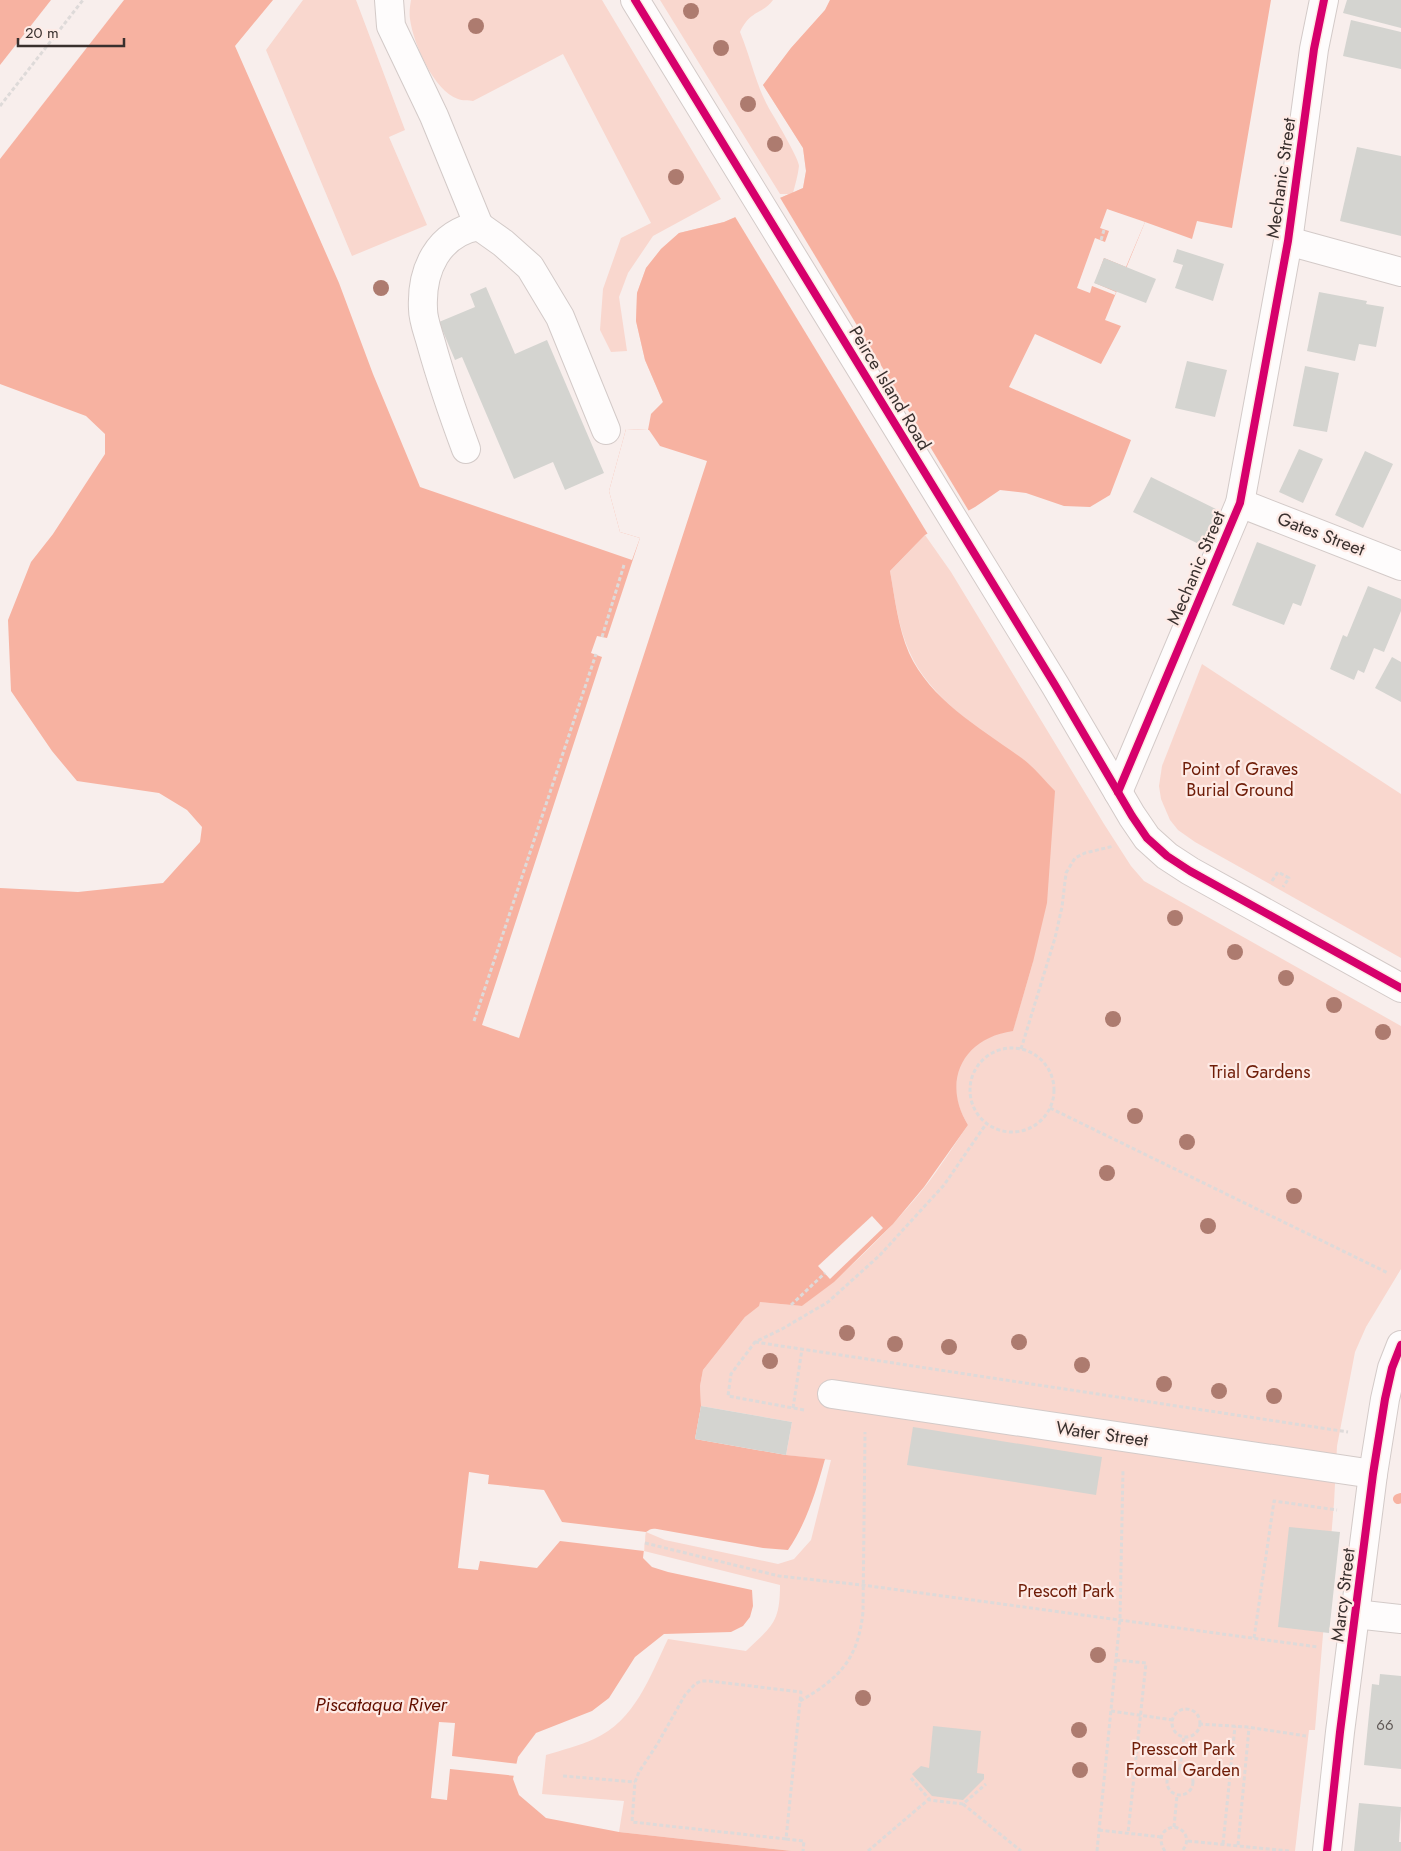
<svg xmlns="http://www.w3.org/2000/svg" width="1401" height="1851" viewBox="0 0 1401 1851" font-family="Jost,sans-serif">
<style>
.green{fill:#f9d7ce}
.water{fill:#f7b2a1}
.pier{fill:#f8eeec}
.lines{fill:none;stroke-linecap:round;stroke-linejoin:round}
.stream{stroke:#f7b2a1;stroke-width:10}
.building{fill:#d4d4d0}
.minor-casing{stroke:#d3cac8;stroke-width:30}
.path{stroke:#dedad9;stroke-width:3;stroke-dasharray:4 2.5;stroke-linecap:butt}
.minor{stroke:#fefcfc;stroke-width:28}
.cycleway-casing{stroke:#feebe6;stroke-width:11}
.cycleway{stroke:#d6006c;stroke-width:8}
.tree{fill:#ad7b6f}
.labels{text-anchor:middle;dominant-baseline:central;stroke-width:4.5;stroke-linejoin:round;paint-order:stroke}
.number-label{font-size:15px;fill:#605956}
.street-label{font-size:18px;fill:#39302e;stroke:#feebe6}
.park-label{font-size:18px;fill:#6f1d08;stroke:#feebe6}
.water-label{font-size:19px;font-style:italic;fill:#641000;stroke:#feebe6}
</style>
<rect width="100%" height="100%" fill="#f8eeec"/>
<g class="green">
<path d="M303,0H356L405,130L389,137L427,225L352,256L266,50Z"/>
<path d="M411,0H602L721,199L653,236L628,273L619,297L627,351L611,352L600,330L603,289L621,238L651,223L563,54L473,101C469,100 462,101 458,99C434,91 413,43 410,19C409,13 410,6 411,0Z"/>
<path d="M660,0H773C763,14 750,10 740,32C751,58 756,87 771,112C776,120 799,159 799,166C798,175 795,185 793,193L803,188L806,171L803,148L763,85L791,48L825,10L830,0L815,188L673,421L651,414L663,402L645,360L636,321L637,293L646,268L661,249L679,233L724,222L789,194H780Z"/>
<path d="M925,535L951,572L1104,824L1131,866L1144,881L1401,1026V1269L1366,1327L1355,1352L1337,1446L1334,1503L1315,1730H1309L1295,1851H792L619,1832L624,1801L542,1794L546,1755C562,1750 579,1746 594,1739C635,1721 650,1676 668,1639L746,1651C772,1626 780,1623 780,1585L644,1551L646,1532L665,1540L778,1564L794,1559L811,1540L831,1460L786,1455L792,1422L701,1406L700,1386L703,1370L745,1317L760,1302L802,1306C848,1272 888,1232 924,1188C940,1168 953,1146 968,1125C940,1079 962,1039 1013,1030L1033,962L1024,760C984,734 930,698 910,653C898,627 895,599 890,571Z"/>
<path d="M1202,664L1401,794V958L1195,842L1178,830L1170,820L1161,799L1159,786L1162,766Z"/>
</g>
<path class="water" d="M0,0H273L235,46L339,283L373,374L420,487L632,560L640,538L620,532L609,491L626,429L648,430L651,414L663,402L645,360L636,321L637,293L646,268L661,249L679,233L724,222L803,188L806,171L803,148L763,85L791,48L825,10L830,0H1271L1232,228L1197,221L1192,239L1145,222L1105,320L1121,326L1101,364L1035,334L1009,387L1131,440L1110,495L1090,507L1064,506L1026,493L1000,490L975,507L925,535L890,571C895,599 898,627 909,653C931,701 982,729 1023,759C1035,768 1045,781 1055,791L1047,903L1033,962L1013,1031C963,1038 941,1081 968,1125L924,1187L893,1224L834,1282L802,1306L760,1302L759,1306L745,1317L703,1370L700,1386L701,1406L695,1439L786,1455L825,1459C816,1491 807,1522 788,1550L763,1548L657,1529C652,1528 650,1529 646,1532L643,1558L652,1567L668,1572L752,1590L753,1606L750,1617L743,1626L731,1632L664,1634L635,1657L609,1698L592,1711L536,1733L518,1757L513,1779L519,1795L546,1818L619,1832L792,1851H0V888L78,892L163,883L200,842L202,827L187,810L159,793L77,781L52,751L11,691L8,620L31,562L53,534L105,454V434L86,416L0,384Z"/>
<g class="pier">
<path d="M51,0H124L0,159V65Z"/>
<path d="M779,196L970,513L929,536L734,215Z"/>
<path d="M1107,209L1145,222L1126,267L1104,258L1095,283L1116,292L1115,295L1092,286L1090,293L1077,288L1095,238L1105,242L1109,231L1100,228Z"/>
<path d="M626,429L649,430L660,446L707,461L519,1038L482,1025L602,657L591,653L597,636L607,638L640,538L620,532L609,491Z"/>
<path d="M872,1216L883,1228L830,1279L818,1266Z"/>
<path d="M469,1472L489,1475L488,1484L544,1490L562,1522L646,1532L644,1551L560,1541L537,1568L480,1561L478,1570L458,1568Z"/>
<path d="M439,1722L455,1723L452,1756L519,1764L516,1776L450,1769L447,1800L431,1798Z"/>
</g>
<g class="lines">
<path class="stream" d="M1398,1499L1401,1498"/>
</g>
<g class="building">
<path d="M1347,0H1401V28L1343,13Z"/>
<path d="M1351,20L1401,32V69L1343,56Z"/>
<path d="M1357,147L1401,156V236L1340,221Z"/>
<path d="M1177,249L1224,264L1213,301L1175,288L1183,265L1173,262Z"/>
<path d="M1104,258L1156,279L1146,303L1094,283Z"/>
<path d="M486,287L515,354L547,340L604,473L565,490L553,462L514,479L462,357L455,360L439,322L475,307L470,294Z"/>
<path d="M1319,292L1367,301L1366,304L1384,307L1376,347L1359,344L1355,361L1307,351Z"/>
<path d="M1187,361L1227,370L1215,417L1175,408Z"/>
<path d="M1305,366L1339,373L1327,432L1293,426Z"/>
<path d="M1299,449L1323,459L1303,503L1279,492Z"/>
<path d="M1365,451L1393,464L1363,528L1335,515Z"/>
<path d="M1151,477L1224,513L1207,548L1133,512Z"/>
<path d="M1257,542L1316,565L1301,606L1293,603L1284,625L1232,605Z"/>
<path d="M1368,586L1401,599V611L1384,652L1374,648L1364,673L1358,670L1354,680L1330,669L1343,635L1347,637Z"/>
<path d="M1392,657L1401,662V702L1375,688Z"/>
<path d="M701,1406L792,1422L786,1455L695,1439Z"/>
<path d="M913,1427L1102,1457L1096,1495L907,1465Z"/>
<path d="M1289,1527L1340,1532L1329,1633L1278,1627Z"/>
<path d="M1380,1674L1401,1676V1769L1364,1765L1372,1684L1379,1685Z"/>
<path d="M933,1726L981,1731L977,1773L984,1774V1779L963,1800L932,1796L912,1774L921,1766L929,1768Z"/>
<path d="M1359,1803L1401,1807L1399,1842H1401V1851H1354Z"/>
</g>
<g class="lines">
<g class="minor-casing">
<g id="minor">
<path d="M389,0L391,26L434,116L479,226C438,233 421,270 423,309C423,320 428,332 431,343C441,379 453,414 466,449"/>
<path d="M635,0L1055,685L1132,816L1147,838L1167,856L1190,871L1401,988"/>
<path d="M479,226L503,243L530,267L560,317L606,430"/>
<path d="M1288,241L1401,272"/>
<path d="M1240,503L1401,566"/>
<path d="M1118,792L1240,503L1288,241L1314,49L1324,0"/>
<path d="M832,1394L1373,1474"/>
<path d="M1355,1614L1401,1619"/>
<path d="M1327,1851L1340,1732L1373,1474L1385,1399L1392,1368L1401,1345"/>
</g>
</g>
<g class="path">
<path d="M0,106L83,0"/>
<path d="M1101,240L1104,230"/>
<path d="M602,637L624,565"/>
<path d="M1272,881L1278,872L1289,878L1283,887"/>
<path d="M474,1021L596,654"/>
<circle cx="1012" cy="1090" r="42"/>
<path d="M1021,1049L1055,938L1062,907L1066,873L1075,858L1085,853L1114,846"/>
<path d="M1050,1108L1388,1273"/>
<path d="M791,1305L825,1273"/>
<path d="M755,1342L1348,1432"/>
<path d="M793,1408L802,1349"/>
<path d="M804,1410L728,1396L731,1374L755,1342L782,1329L828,1302L880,1255L944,1185L986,1124"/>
<path d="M645,1543L779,1576L862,1585L1318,1647"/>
<path d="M1254,1638L1274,1501L1337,1510"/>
<path d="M1116,1660L1146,1663L1128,1833"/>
<path d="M800,1701C840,1678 858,1659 863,1612L865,1432"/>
<circle cx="1186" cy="1723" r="14"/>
<path d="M1111,1711L1173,1720"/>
<path d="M1199,1724L1247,1727L1306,1736"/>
<path d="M1180,1768L1184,1736"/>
<circle cx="1180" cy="1782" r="13"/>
<path d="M563,1776L635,1782"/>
<path d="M911,1778L930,1800L963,1804L986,1784"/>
<path d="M963,1804L1021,1851"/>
<path d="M1174,1827L1177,1795"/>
<path d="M1099,1830L1161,1837"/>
<path d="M786,1839L632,1822L635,1782L639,1772L658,1743L685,1695L695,1684L701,1681H709L801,1692L786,1839L804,1841L803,1851"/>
<path d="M1188,1841L1289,1851"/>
<path d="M1223,1844L1235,1726"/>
<path d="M1238,1845L1249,1728"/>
<path d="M868,1851L929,1799"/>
<path d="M1097,1851L1120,1619L1123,1470"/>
<path d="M1165,1851C1158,1841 1160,1829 1174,1827C1186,1829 1191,1841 1182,1851"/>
</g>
<use href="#minor" class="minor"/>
<g class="cycleway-casing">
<g id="cycleway">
<path d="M635,0L1055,685L1132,816L1147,838L1167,856L1190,871L1401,988"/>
<path d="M1118,792L1240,503L1288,241L1314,49L1324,0"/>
<path d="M1327,1851L1340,1732L1373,1474L1385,1399L1392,1368L1401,1345"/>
</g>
</g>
<use href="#cycleway" class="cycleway"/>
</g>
<g class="tree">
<circle cx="691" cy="11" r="8"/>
<circle cx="476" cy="26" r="8"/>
<circle cx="721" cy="48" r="8"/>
<circle cx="748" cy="104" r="8"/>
<circle cx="775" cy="144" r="8"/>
<circle cx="676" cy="177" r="8"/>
<circle cx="381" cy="288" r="8"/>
<circle cx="1175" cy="918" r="8"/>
<circle cx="1235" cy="952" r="8"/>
<circle cx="1286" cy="978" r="8"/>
<circle cx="1334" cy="1005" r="8"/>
<circle cx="1113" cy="1019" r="8"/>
<circle cx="1383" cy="1032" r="8"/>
<circle cx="1135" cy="1116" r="8"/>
<circle cx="1187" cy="1142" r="8"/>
<circle cx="1107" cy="1173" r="8"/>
<circle cx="1294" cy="1196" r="8"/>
<circle cx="1208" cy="1226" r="8"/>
<circle cx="847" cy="1333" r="8"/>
<circle cx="1019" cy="1342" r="8"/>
<circle cx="895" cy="1344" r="8"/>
<circle cx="949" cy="1347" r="8"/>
<circle cx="770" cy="1361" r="8"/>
<circle cx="1082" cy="1365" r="8"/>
<circle cx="1164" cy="1384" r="8"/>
<circle cx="1219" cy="1391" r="8"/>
<circle cx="1274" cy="1396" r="8"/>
<circle cx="1098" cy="1655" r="8"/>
<circle cx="863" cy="1698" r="8"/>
<circle cx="1079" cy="1730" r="8"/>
<circle cx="1080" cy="1770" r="8"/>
</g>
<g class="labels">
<g class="number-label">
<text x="1385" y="1725">66</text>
</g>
<g class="street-label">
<text transform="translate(1281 178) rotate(-82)">Mechanic Street</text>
<text transform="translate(890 388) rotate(59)">Peirce Island Road</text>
<text transform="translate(1321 534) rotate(21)">Gates Street</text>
<text transform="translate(1196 568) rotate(-67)">Mechanic Street</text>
<text transform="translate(1102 1434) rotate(8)">Water Street</text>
<text transform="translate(1343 1595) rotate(-83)">Marcy Street</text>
</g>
<g class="park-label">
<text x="1240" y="769">Point of Graves<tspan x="1240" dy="21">Burial Ground</tspan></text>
<text x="1260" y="1072">Trial Gardens</text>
<text x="1066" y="1591">Prescott Park</text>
<text x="1183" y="1749">Presscott Park<tspan x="1183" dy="21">Formal Garden</tspan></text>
</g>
<g class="water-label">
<text x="381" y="1704">Piscataqua River</text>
</g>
</g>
<path d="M18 38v8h106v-8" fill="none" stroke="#39302e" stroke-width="2.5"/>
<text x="25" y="38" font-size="15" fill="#39302e" stroke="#feebe6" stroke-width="4" paint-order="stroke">20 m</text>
</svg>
